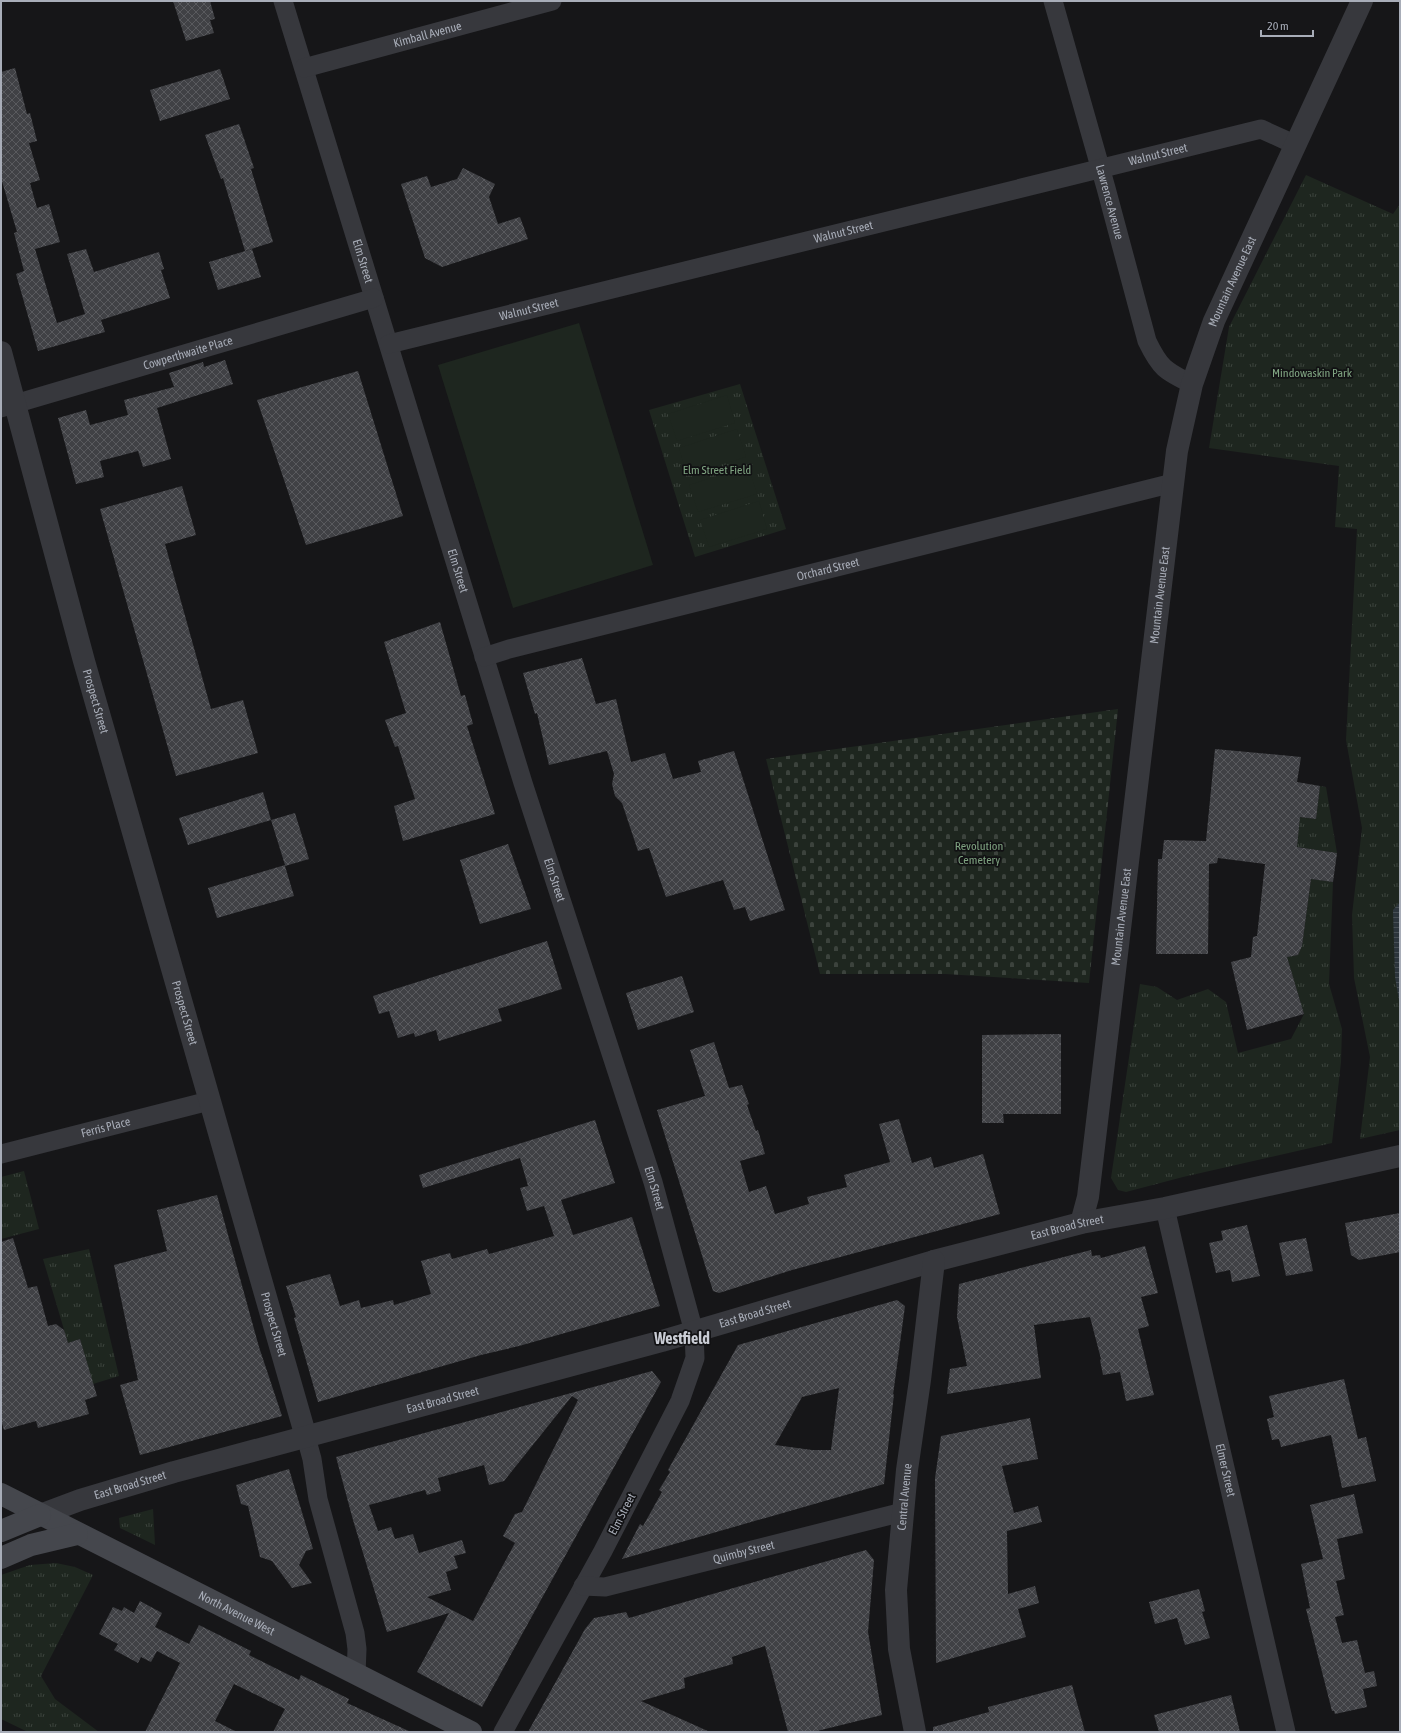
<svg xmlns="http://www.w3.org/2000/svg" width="1401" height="1733" viewBox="0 0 1401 1733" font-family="'Asap Condensed',sans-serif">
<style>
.grass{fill:url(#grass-tufts)}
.cemetery{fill:url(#cemetery-stones)}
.pitch{fill:#1e261f}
.water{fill:url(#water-rules)}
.building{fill:url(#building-cross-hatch);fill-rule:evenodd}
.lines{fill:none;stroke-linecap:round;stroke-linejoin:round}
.minor{stroke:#37383d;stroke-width:19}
.tertiary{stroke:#37383d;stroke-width:22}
.secondary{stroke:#45474d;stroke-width:22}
.labels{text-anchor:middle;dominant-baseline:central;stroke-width:3.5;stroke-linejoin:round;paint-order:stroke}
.street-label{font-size:12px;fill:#a8adb8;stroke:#111113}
.park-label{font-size:12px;fill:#7fa381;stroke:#111113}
.district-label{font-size:16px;font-weight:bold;fill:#c9ccd4;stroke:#111113}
</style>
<defs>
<pattern id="grass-tufts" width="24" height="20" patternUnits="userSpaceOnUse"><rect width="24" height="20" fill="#1e261f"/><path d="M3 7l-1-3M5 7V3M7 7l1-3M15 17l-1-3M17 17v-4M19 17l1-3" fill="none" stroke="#3c433d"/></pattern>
<pattern id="cemetery-stones" width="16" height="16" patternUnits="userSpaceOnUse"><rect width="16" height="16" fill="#1e261f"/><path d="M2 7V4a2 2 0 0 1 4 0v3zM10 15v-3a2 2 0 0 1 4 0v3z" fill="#3c433d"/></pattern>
<pattern id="water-rules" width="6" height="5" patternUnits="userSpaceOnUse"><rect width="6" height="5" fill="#2c353c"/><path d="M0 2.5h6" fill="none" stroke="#485056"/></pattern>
<pattern id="building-cross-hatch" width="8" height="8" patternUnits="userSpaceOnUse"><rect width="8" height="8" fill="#404145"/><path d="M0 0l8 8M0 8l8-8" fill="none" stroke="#595a5e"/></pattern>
</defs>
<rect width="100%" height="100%" fill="#161618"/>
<g class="grass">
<path d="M1306,175L1393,214L1400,204V1130L1360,1139L1370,1057L1354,978L1352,915L1362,828L1346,740L1357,529L1335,527L1339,466L1209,448L1229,327Z"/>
<path d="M740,384L786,529L695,557L649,410Z"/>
<path d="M1320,786L1326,787L1337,853L1297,847L1299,817L1316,819Z"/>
<path d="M1311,879L1333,882L1329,984L1342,1029L1341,1062L1332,1143L1183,1177L1126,1192L1118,1190L1111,1178L1140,984L1157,987L1177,1000L1208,989L1226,1002L1238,1053L1291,1039L1304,1014L1287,957L1298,955L1302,946Z"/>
<path d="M24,1171L39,1229L1,1239V1177Z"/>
<path d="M89,1249L119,1376L93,1384L80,1339L68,1343L43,1259Z"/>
<path d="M153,1509L155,1545L120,1528L119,1518Z"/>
<path d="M56,1563L75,1567L93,1575L41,1676L55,1699L99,1732H28L1,1719V1575L30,1565Z"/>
</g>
<path class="cemetery" d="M1118,709L1089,983L945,974H820L766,759Z"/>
<g class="pitch">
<path d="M579,323L653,565L513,608L438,365Z"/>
<path d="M727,395L735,423L677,441L668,414Z"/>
<path d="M737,429L746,457L687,475L679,448Z"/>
<path d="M748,466L757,494L698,512L689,485Z"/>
<path d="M759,501L767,529L709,547L700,520Z"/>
</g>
<path class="water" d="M1400,902V1006L1395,977L1393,910Z"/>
<g class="building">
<path d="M173,1H210L215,19L210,20L214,33L186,41Z"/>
<path d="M15,68L27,114L30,113L37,141L29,143L40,180L30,183L37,208L49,204L60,242L35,249L57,323L85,314L67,254L86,249L94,272L159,252L164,269L161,270L170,298L101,320L105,332L38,351L16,274L24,271L14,233L17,232L1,178V72Z"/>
<path d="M220,69L230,99L160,121L150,90Z"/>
<path d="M239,124L254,168L251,169L273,242L245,251L223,178L221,179L205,135Z"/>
<path d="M463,168L495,184L489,197L498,224L520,217L528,239L442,267L425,258L401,184L427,176L431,187L457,179Z"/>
<path d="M252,249L261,277L218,290L209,262Z"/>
<path d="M225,360L233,384L157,408L171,459L143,467L138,451L100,461L104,477L76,484L58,418L86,410L90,425L128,415L124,400L174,387L169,373L203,362L204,367Z"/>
<path d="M358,371L403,516L306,545L257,400Z"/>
<path d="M182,486L196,535L165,544L211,709L243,700L258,753L176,776L100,509Z"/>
<path d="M440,622L461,696L465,695L473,724L467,726L495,814L403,841L394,806L415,799L398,746L395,747L385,720L406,713L384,642Z"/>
<path d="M582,658L596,704L616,699L631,762L665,753L673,779L701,772L698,761L734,751L785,910L750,921L745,907L734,910L723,880L666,897L649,848L638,851L622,803L615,796L612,784L614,774L607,751L549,765L537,713L535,714L523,673Z"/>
<path d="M1215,749L1301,757L1297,782L1320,786L1316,819L1300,817L1297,847L1337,853L1333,882L1311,879L1302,946L1298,955L1287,957L1304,1014L1247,1030L1231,962L1251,957L1253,937L1257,936L1265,864L1218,858L1217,863L1209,864L1208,954H1156L1158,859H1162L1164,840L1206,841Z"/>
<path d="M263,792L271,820L295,813L309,859L285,866L294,896L217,918L208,888L285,865L271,820L188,845L179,818Z"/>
<path d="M508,844L531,909L480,924L460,860Z"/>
<path d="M547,941L562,989L498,1009L502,1021L439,1041L436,1030L415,1037L414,1033L398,1038L389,1011L379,1014L373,996Z"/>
<path d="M682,976L694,1012L638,1030L626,993Z"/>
<path d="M1061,1034V1114H1003L1004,1123H982V1035Z"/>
<path d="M714,1042L729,1088L742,1085L749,1104L747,1105L756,1131L758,1130L765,1154L740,1161L749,1192L766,1186L775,1214L809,1204L807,1197L847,1187L844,1175L890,1162L879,1124L899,1119L912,1163L931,1157L934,1168L983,1154L1000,1214L792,1270L719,1293L713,1291L657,1110L705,1096L690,1050Z"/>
<path d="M595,1120L615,1183L561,1200L573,1235L632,1217L660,1306L519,1346L481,1355L318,1402L294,1318L296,1317L286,1286L330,1274L340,1306L359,1300L361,1308L393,1300L394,1305L431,1294L421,1261L450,1253L452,1259L487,1249L489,1254L554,1236L544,1206L527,1211L520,1188L528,1186L520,1158L423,1188L419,1175Z"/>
<path d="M217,1195L259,1347L282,1416L140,1455L120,1385L138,1380L114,1265L167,1251L157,1210Z"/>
<path d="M1400,1213V1252L1359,1260L1351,1255L1345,1223Z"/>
<path d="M1247,1225L1260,1276L1232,1282L1230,1270L1216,1273L1209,1243L1223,1240L1221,1231Z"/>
<path d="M13,1238L28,1288L37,1286L48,1326L56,1324L64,1330L68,1343L80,1339L97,1396L85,1400L89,1414L38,1428L36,1421L4,1430L1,1420V1242Z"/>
<path d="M1306,1238L1313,1271L1286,1276L1279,1243Z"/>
<path d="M1145,1246L1158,1293L1141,1297L1149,1326L1138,1329L1154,1395L1126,1401L1120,1372L1103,1375L1100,1360L1101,1359L1090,1317L1034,1325L1041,1378L947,1394L950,1369L967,1366L957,1317L959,1284L1091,1250L1092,1256L1100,1255L1101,1258Z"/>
<path d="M897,1300L905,1306L893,1395L894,1394L884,1484L622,1559L640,1524L643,1526L662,1492L659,1490L670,1472L668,1470L738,1345ZM839,1388L831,1450H812L775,1445L802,1397Z"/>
<path d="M652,1371L661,1382L482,1707L417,1672L449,1613L387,1632L353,1520L336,1457ZM572,1396L578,1400L522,1512L515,1514L503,1536L515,1543L473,1621L427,1597L451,1590L446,1572L458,1568L454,1556L466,1553L462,1540L419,1553L413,1534L395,1539L391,1527L378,1531L369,1505L425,1490L427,1495L441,1491L438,1478L484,1465L489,1485L504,1481Z"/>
<path d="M1344,1379L1358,1439L1366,1437L1376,1481L1342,1488L1331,1435L1281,1447L1279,1439L1272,1440L1267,1419L1274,1417L1269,1396Z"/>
<path d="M1030,1418L1038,1459L1002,1466L1014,1513L1038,1506L1042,1522L1007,1531L1008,1594L1035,1586L1039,1603L1018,1609L1026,1637L936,1663L935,1478L941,1436Z"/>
<path d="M289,1469L313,1549L306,1551L299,1565L312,1583L292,1588L272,1561L260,1557L248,1506L241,1504L236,1485Z"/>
<path d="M1354,1494L1363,1533L1337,1539L1345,1579L1336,1581L1344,1615L1335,1617L1342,1643L1357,1640L1365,1673L1374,1671L1377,1686L1363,1689L1367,1707L1335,1714L1334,1711H1332L1306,1609L1310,1608L1301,1564L1323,1559L1310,1505Z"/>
<path d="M866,1550L874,1560L868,1632L882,1715L813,1732H788L765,1646L732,1657L733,1664L684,1678L685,1688L641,1701L710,1732H528L585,1629L594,1618L626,1612L629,1618Z"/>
<path d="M1199,1589L1205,1611L1202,1612L1210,1638L1185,1645L1177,1618L1155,1624L1149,1602Z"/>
<path d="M140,1601L162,1613L155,1627L189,1644L199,1625L251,1651L249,1655L299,1680L301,1675L349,1699L347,1703L411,1732H273L285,1709L234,1684L215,1721L237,1732H145L180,1663L157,1651L151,1662L141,1657L138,1663L114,1650L118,1644L99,1634L113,1607L122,1611L124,1607L134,1613Z"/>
<path d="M1072,1685L1085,1732H933V1727L989,1712L988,1707Z"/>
<path d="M1231,1695L1240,1732H1159L1154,1715Z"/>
</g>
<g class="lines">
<g class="minor">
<path id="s1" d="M283,1L523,783L653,1182L694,1332L695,1358L680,1401L603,1551L503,1732"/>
<path id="s2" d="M1053,1L1106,188L1147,341C1160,368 1165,371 1192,384"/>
<path id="s3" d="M304,68L552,1"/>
<path id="s4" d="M389,344L1261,129L1296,145"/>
<path id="s5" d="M1,408L374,298"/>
<path id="s6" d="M484,657L509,649L1173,483"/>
<path id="s7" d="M1,1154L209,1101"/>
<path id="s8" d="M1165,1208L1286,1732"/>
<path d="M306,1437L312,1459L318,1499L355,1633L357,1649L356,1674"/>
<path id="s9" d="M583,1586L605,1587L903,1512"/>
</g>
<g class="tertiary">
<path id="s10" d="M1,352L84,661L306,1437"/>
<path id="s11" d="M1081,1223L1088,1197L1177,451L1192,384L1214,321L1362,1"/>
<path id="s12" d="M40,1515L80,1500L174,1472L662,1341L934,1261L1081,1223L1165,1208L1400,1156"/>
<path id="s13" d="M915,1732L899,1649L896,1590L907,1470L920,1380L934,1261"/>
</g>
<g class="secondary">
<path id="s14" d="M1,1494L471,1732"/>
<path d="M1,1531L40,1515"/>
<path d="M1,1558L31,1545L77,1534"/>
</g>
</g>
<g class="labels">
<g class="street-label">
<text stroke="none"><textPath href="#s3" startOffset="128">Kimball Avenue</textPath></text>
<text stroke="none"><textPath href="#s4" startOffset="792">Walnut Street</textPath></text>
<text stroke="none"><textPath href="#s2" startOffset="209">Lawrence Avenue</textPath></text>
<text stroke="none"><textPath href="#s4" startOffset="468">Walnut Street</textPath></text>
<text stroke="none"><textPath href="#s1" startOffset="272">Elm Street</textPath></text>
<text stroke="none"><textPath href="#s11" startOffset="957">Mountain Avenue East</textPath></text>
<text stroke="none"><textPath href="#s4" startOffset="144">Walnut Street</textPath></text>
<text stroke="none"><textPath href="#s5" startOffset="195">Cowperthwaite Place</textPath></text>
<text stroke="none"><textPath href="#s6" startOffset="355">Orchard Street</textPath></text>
<text stroke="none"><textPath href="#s1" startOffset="596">Elm Street</textPath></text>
<text stroke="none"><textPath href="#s11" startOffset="633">Mountain Avenue East</textPath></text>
<text stroke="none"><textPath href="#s10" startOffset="362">Prospect Street</textPath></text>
<text stroke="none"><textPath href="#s1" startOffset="920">Elm Street</textPath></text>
<text stroke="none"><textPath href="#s11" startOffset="309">Mountain Avenue East</textPath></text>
<text stroke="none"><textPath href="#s10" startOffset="686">Prospect Street</textPath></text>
<text stroke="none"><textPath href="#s7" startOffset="108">Ferris Place</textPath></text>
<text stroke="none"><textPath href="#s1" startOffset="1244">Elm Street</textPath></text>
<text stroke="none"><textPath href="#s12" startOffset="1067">East Broad Street</textPath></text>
<text stroke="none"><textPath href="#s12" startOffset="743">East Broad Street</textPath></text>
<text stroke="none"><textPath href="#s10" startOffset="1010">Prospect Street</textPath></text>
<text stroke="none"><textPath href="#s12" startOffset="419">East Broad Street</textPath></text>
<text stroke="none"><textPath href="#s8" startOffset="269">Elmer Street</textPath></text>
<text stroke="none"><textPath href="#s12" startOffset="95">East Broad Street</textPath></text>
<text stroke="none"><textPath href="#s13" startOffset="237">Central Avenue</textPath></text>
<text transform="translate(622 1514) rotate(-63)">Elm Street</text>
<text stroke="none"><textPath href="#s9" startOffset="165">Quimby Street</textPath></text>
<text stroke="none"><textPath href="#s14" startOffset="264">North Avenue West</textPath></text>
</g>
<g class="park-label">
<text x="1312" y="373">Mindowaskin Park</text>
<text x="717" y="470">Elm Street Field</text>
<text x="979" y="846">Revolution<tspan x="979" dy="14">Cemetery</tspan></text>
</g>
<g class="district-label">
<text x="682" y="1338">Westfield</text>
</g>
</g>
<rect width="1401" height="1733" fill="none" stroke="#a8adb8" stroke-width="4"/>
<path d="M1261 30v6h52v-6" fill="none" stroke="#a8adb8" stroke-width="2"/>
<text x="1267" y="30" font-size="12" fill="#a8adb8" stroke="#111113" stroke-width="3" paint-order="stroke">20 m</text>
</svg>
